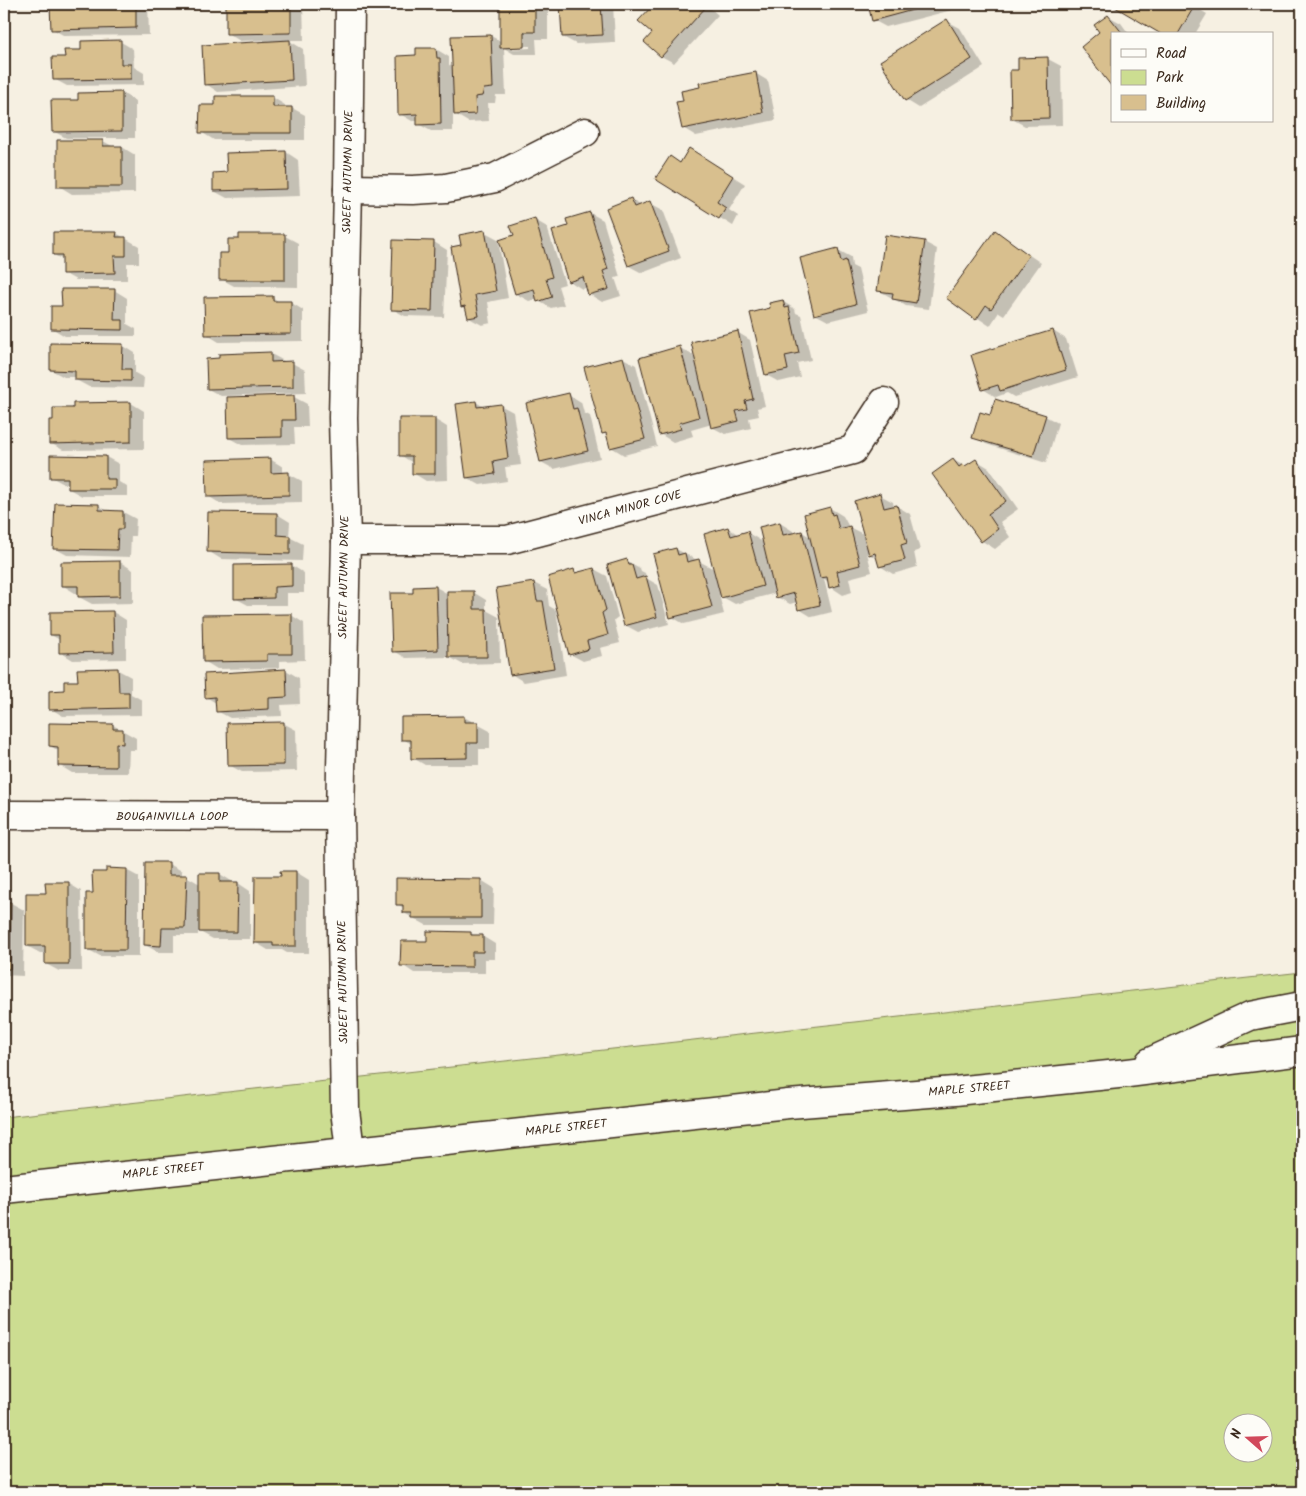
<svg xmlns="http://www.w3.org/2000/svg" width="1306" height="1496" viewBox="0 0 1306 1496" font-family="Kalam,sans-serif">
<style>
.green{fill:#ccdd91;stroke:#848458;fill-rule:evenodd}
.shadow{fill:#0003;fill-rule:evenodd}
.building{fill:#d8bf8e;stroke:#3b2a1e}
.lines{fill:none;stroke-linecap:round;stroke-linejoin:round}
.street-casing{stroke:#3b2a1e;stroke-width:31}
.secondary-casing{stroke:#3b2a1e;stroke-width:31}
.street{stroke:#fdfcf7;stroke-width:28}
.secondary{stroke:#fdfcf7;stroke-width:28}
.labels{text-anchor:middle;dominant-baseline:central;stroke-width:4;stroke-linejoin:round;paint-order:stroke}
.street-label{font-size:12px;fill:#3b2a1e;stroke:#fdfcf7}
</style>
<rect width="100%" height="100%" fill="#f6f0e2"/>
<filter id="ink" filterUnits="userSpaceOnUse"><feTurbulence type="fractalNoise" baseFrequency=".02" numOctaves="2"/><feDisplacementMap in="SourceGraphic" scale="10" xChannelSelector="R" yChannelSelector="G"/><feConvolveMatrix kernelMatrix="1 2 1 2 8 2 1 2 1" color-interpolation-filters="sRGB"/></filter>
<g filter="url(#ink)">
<path class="green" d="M1302,972V1492H4V1117ZM1234,1424H1264V1454H1234Z"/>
<g class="shadow">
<path d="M52,4H148L149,35L65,36L52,29Z"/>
<path d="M236,4H303L304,40H288L303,49L305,86L218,92L206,84L264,43V40L240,41L227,33Z"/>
<path d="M501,4H548V39H536L537,54H514L504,48L506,95H496L495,103H488L489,121L468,122L453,113V131H431L418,124V121H412L400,114L418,57L436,49L449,57V65L454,67L452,37L491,36L502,42ZM513,46H530V48L513,49Z"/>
<path d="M561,4H613L615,42L576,44L563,37Z"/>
<path d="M655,4H706L718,15L674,63L661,56L654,33L640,21Z"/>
<path d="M869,4H951L952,10L886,27L873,20Z"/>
<path d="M1118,4H1190L1207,14L1195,34H1163L1117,6Z"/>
<path d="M1108,16L1121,23L1129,34H1112V85L1082,47L1101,33Z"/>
<path d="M947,21L960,28L984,67L919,108L906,100L882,62Z"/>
<path d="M121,42L133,49L134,67L144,73V85L67,86L54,79L66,58L82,51Z"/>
<path d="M1048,59L1061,66L1062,125L1025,126L1012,119L1019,71Z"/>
<path d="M755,73L768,81L776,120L696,136L683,128L684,102Z"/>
<path d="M122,93L135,101V138H66L53,131L79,101Z"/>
<path d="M272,97L285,105V108H292L305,115V140H214L201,132L216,106Z"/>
<path d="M103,141L114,147H122L135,155V193L72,194L59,186Z"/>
<path d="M286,152L298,160L300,196L227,198L214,191L228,173Z"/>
<path d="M702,157L745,184L729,210L738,216L733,226L657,179L680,164Z"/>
<path d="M631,200L642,206L650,203L663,210L681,258L642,273L629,266L608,209Z"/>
<path d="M590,213L603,220L620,277L615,278L621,296L602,302L589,294L587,287L582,289L569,281L570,226Z"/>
<path d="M535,220L547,227L565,284L558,286L564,305L551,308L538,301V299L529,301L516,294L515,236Z"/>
<path d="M485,232L498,239L508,298L488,302L491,323L482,325L469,318L467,309L462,306V246Z"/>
<path d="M995,232L1041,263L1004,315L999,312L990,326L948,298Z"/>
<path d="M116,233L139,246V263H127V280H76L63,273V260L54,255Z"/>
<path d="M240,235L285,236L298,243V287L234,286L221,279L229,255L240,240Z"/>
<path d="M394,241L434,242L447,250L444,317L405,316L392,309Z"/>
<path d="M924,242L937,249L929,309L906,306L878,290Z"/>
<path d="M838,250L851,257L852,266L858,269L868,311L828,321L815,314Z"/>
<path d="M114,290L127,298V324L136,329V336H65L53,329L63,307Z"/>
<path d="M272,297L281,303L290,302L303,310V341L219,342L206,334Z"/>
<path d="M782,301L795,309L796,313L801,315L811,360L797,363L800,377L779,382L766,375L771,309Z"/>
<path d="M1053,331L1066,339L1078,377L1014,397L1007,393L996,397L983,389Z"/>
<path d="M737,332L750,340L765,406L757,408L759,416L749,418L751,428L725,434L712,427V424L691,430L693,436L673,442L660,434L680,348L696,357Z"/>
<path d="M122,345L135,353V373L144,378L143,388L89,387L76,380V377H64L51,370Z"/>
<path d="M271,354L284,361V363H292L305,370L306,393L221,396L208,389Z"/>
<path d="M623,358L636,365L657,446L624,455L611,447L608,436L603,433Z"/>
<path d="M568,394L581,402L584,413L590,416L600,458L554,469L541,462Z"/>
<path d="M294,397L307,404L308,427H294L295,444L242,445L229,438Z"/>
<path d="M476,402L484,407L500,405L513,412L521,465L505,467L507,481L480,485L467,478Z"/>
<path d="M131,403L144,411V449L63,450L50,443L54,421L75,409Z"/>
<path d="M1045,416L1058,423L1046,463L986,444L974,437L991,417Z"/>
<path d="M434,419L447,427L448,480L426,481L413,473V463L400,455Z"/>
<path d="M106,457L119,464V482L127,487V496H82L69,489V484H64L51,477Z"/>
<path d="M270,459L283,467V474H289L302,481V502L221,504L208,496Z"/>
<path d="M953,460L966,467L976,460L989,468L1018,509L1000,522L1010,537L995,549L982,541Z"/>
<path d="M880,495L893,502L894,507L897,506L910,514L920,550L914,552L917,567L893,574L880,566L878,559L867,553L872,572L849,578L852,592L843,595L831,587L829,582L824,579L832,612L812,617L799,609L797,602L790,604L777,597L776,593L735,604L719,595L724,614L684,624L672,617L676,549L714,569L728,528L739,535L748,533L763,542L780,523L793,531V534L802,532L812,538L830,508L843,516L849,527L865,535Z"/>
<path d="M98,505L109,512H123L136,519L135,536H131L130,557L67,555L54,548Z"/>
<path d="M277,514L290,522L289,537L303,544L302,561L221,559L208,551Z"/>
<path d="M627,561L640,568L641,571L645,573L646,578L658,585L669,624L638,632L625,625Z"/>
<path d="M120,562L133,570V603L92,604L79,597V593H75L62,585Z"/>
<path d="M291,565L304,573V593H287V605H248L235,598Z"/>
<path d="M594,569L607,576L618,617L614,620L620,643L600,648L602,656L583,661L570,654L574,571L579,573Z"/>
<path d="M534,583L547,590L549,606L556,610L566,675L524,682L511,674Z"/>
<path d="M436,587L448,594L473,592L486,600V610L499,617L500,663L462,664L449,657L406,658L394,651L414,594Z"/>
<path d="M113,612L126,620V659L73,660L60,652V640L51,635Z"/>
<path d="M291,615L304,623L305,660L279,661V668L217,669L204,661Z"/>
<path d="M118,670L131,677V694L142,700V715L63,716L51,709L65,691L79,682Z"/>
<path d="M286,670L299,678L300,704L281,705L282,716L230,718L217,711L216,703L206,697Z"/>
<path d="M464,717L490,731V749H479V765H425L413,758V745L403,739L402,718Z"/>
<path d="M283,723L296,730L297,771L242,772L229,765Z"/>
<path d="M113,725L136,738V750H129L128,773H72L59,765V751L50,746Z"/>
<path d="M169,864L182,871V876H186L200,884L220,874L233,882V883H238L250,891V939H213L198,931V935H174V952H158L145,945Z"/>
<path d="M126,870L139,877V956H100L87,949L94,895Z"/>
<path d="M296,872L309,880V953H287L282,950H268L255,942L282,877Z"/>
<path d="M481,880L494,888L493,925H426L404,913V908L397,904Z"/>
<path d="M68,883L81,891L82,971H59L46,964V953H40L27,946L47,895Z"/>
<path d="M4,902L11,903L24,910L23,976L4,975Z"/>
<path d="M470,933L476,936H482L495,944V959H485V973H414L402,965L428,942Z"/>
</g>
<g class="building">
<path d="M50,4H136V28L51,30Z"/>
<path d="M226,4H291V33L226,34Z"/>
<path d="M500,4H535V32H524V47L500,48Z"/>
<path d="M560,4H601L603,35L562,37Z"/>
<path d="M654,4H703L706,7L661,57L644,42L652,33L638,21Z"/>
<path d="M868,4H935L872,21Z"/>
<path d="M1117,4H1192L1195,5L1178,34H1161L1115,7Z"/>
<path d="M1108,15L1123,34H1112V87L1081,47L1099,32L1094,25Z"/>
<path d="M947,19L972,59L905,101L880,61Z"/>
<path d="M491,35L493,88L484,89L482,96L475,97L476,114L454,115L451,36Z"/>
<path d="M121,40V64H131V79L53,80L52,57H65L64,50H81V41Z"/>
<path d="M290,40L292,80L204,85L202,45Z"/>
<path d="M416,48H436L437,58H440L441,124L417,125V114L398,115L397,56L416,55Z"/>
<path d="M1048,57L1049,118L1011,119L1010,70H1018V58Z"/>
<path d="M756,72L763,113L682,129L676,102L683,101L681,91L700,87L699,83Z"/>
<path d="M122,92V131L52,132L51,100H78V93Z"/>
<path d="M215,96H273V107H292V133H199L200,105H215Z"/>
<path d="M57,140H103V146H122V187H57Z"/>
<path d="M689,148L733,176L717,202L726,208L719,219L655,179L670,156L680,163Z"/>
<path d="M286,151L287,189L213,191V173L227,172L226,153Z"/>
<path d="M631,198L635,207L650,201L669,251L628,266L606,208Z"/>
<path d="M590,212L608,269L603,271L609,289L588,295L583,277L568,282L552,231L568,226L566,219Z"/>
<path d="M535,218L552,277L546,279L552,297L537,302L534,289L515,294L499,240L514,235L510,226Z"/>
<path d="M485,230L496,291L475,295L479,316L468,318L465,306L461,307L451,247L461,245L459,235Z"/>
<path d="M995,230L1029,255L991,309L986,305L976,320L946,298Z"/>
<path d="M53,232H117L116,237H126V256H114L115,273L62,274V255H53Z"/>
<path d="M239,234H285V280H219V253H228V239H239Z"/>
<path d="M885,235L925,241L916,303L892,299L893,293L877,291Z"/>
<path d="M393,240L434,241L432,311L391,310Z"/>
<path d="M838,248L841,262L846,260L856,304L814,315L800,258Z"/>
<path d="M61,289H115L114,320H123V330L51,329V306H62Z"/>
<path d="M273,296V301H291V334L205,335L204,297Z"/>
<path d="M783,300L785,308L789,307L799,353L785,356L788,370L765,375L750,313L770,308L769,303Z"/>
<path d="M1053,330L1066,370L1000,391L998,385L982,390L971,355Z"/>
<path d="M738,331L753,399L745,401L747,409L736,411L739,421L711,428L691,342Z"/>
<path d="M50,343L123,344L122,369H131V381L75,380V371L50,370Z"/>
<path d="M680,346L699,417L679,423L681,429L659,435L639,358Z"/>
<path d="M271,352V362L293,361V387L207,389L206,359L219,358V354Z"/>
<path d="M623,357L645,439L610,448L606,433L602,434L584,367Z"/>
<path d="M569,393L573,409L577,408L588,451L540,462L526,403Z"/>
<path d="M294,395L295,420H282V437L228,438L227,397Z"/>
<path d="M995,399L1046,415L1033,456L972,438L980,412L990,415Z"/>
<path d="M476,401L477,407L501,404L508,458L493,461L495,474L466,478L456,404Z"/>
<path d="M131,402V442L49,444V420H53V408H73V403Z"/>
<path d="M399,418H435V474H412V456H399Z"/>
<path d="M50,455L106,456V479H115V489H68V478H50Z"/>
<path d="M271,458V473L289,472V495L207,497L206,460Z"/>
<path d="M953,459L959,467L963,464L965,466L976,459L1006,501L988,514L998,529L981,542L932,474Z"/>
<path d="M880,493L884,508L897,505L907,543L901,545L905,560L879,567L875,553L869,555L854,501Z"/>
<path d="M55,503L99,504V510L123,511V529H118L117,550L53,549Z"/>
<path d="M830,507L832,515L835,514L839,529L850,526L860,565L837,571L840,585L829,588L827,577L820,578L804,514Z"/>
<path d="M208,512L277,513V535L290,536V554L207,552Z"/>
<path d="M780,522L783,535L802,531L820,605L798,610L794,593L776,598L759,527Z"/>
<path d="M728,527L731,536L748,531L763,586L721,598L704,534Z"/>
<path d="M676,548L678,555L685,553L687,562L699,559L712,607L670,618L653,554Z"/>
<path d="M627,559L629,565H632L636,579L646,576L657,617L624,626L607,565Z"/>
<path d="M120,561V596L78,597V586H61V562Z"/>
<path d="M292,564V586L274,587V598L234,599V565Z"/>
<path d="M594,568L606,610L602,613L608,635L587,641L589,649L569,655L548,577L574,569L575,573Z"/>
<path d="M534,582L537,601H543L554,668L510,675L496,588Z"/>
<path d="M436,586L438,650L392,652L390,593H413V587Z"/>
<path d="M447,591H474V609H486L487,657H448Z"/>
<path d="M113,611L114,652L59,653V635H50V612Z"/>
<path d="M292,614V654H267V661L203,662L202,615Z"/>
<path d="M118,668L119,692H129V708L49,710V691L64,690V681H78L77,669Z"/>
<path d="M286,669L287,697L269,698V709L216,712L215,697L205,698L204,674Z"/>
<path d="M464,716V722H478V743H467V758L411,759V740H401V717Z"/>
<path d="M284,722V765L228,766L227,723Z"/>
<path d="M49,723L113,724V729H123V744L116,743V767L58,766V747L49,746Z"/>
<path d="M145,862H169V875H187L185,928H162L161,946L144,945Z"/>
<path d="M106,868L127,869L126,950H86V893H93L92,872H106Z"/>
<path d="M280,871H296V946H273V943H254L255,876H281Z"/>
<path d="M199,873H220V882H238L237,932H199Z"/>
<path d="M396,878L481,879V918H412V913H403V905H396Z"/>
<path d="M45,882H69V964H45V946H26V893H46Z"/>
<path d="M4,902H11L10,969H4Z"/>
<path d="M427,931L471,932V935H483V952H472V967L400,966L401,941H427Z"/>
</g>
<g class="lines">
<g class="street-casing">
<g id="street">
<path d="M350,4L348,189L343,418L346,540L340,816L345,1110L350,1150"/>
<path d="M348,189L413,190L446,188L495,178L585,132"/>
<path d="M346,540H507L853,450L884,402"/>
<path d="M4,815L340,816"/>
</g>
</g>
<g class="secondary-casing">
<g id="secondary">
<path d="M1150,1062L1250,1016L1302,1006"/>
<path d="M4,1189L788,1104L955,1091L1128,1073L1302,1051"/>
</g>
</g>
<use href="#street" class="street"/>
<use href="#secondary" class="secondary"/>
</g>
</g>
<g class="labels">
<g class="street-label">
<text transform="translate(348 172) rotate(-89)">SWEET AUTUMN DRIVE</text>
<text transform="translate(630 508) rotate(-15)">VINCA MINOR COVE</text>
<text transform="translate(344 577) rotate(-89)">SWEET AUTUMN DRIVE</text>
<text x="172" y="816">BOUGAINVILLA LOOP</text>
<text transform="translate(343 982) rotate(-91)">SWEET AUTUMN DRIVE</text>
<text transform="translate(969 1089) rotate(-5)">MAPLE STREET</text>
<text transform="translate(566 1128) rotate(-6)">MAPLE STREET</text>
<text transform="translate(163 1171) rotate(-6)">MAPLE STREET</text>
</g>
</g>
<rect width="1306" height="1496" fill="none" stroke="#fdfcf7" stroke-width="20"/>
<rect x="10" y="10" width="1286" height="1476" fill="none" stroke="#3b2a1e" stroke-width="2" filter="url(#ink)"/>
<rect x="1111" y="32" width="162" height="90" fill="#fdfcf7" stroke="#afa8a0"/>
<rect x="1121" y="49" width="25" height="8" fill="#fdfcf7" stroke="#afa8a0"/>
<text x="1156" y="58" font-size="15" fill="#3b2a1e">Road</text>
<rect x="1121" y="70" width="25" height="15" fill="#ccdd91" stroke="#afa8a0"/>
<text x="1156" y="82" font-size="15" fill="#3b2a1e">Park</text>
<rect x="1121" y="95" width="25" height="15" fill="#d8bf8e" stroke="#afa8a0"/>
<text x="1156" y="108" font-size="15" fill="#3b2a1e">Building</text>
<g transform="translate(1248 1438) rotate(290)"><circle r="24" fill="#fdfcf7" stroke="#afa8a0"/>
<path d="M0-4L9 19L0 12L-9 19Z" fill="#d1495b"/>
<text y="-8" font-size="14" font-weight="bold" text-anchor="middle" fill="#3b2a1e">N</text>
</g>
</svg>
